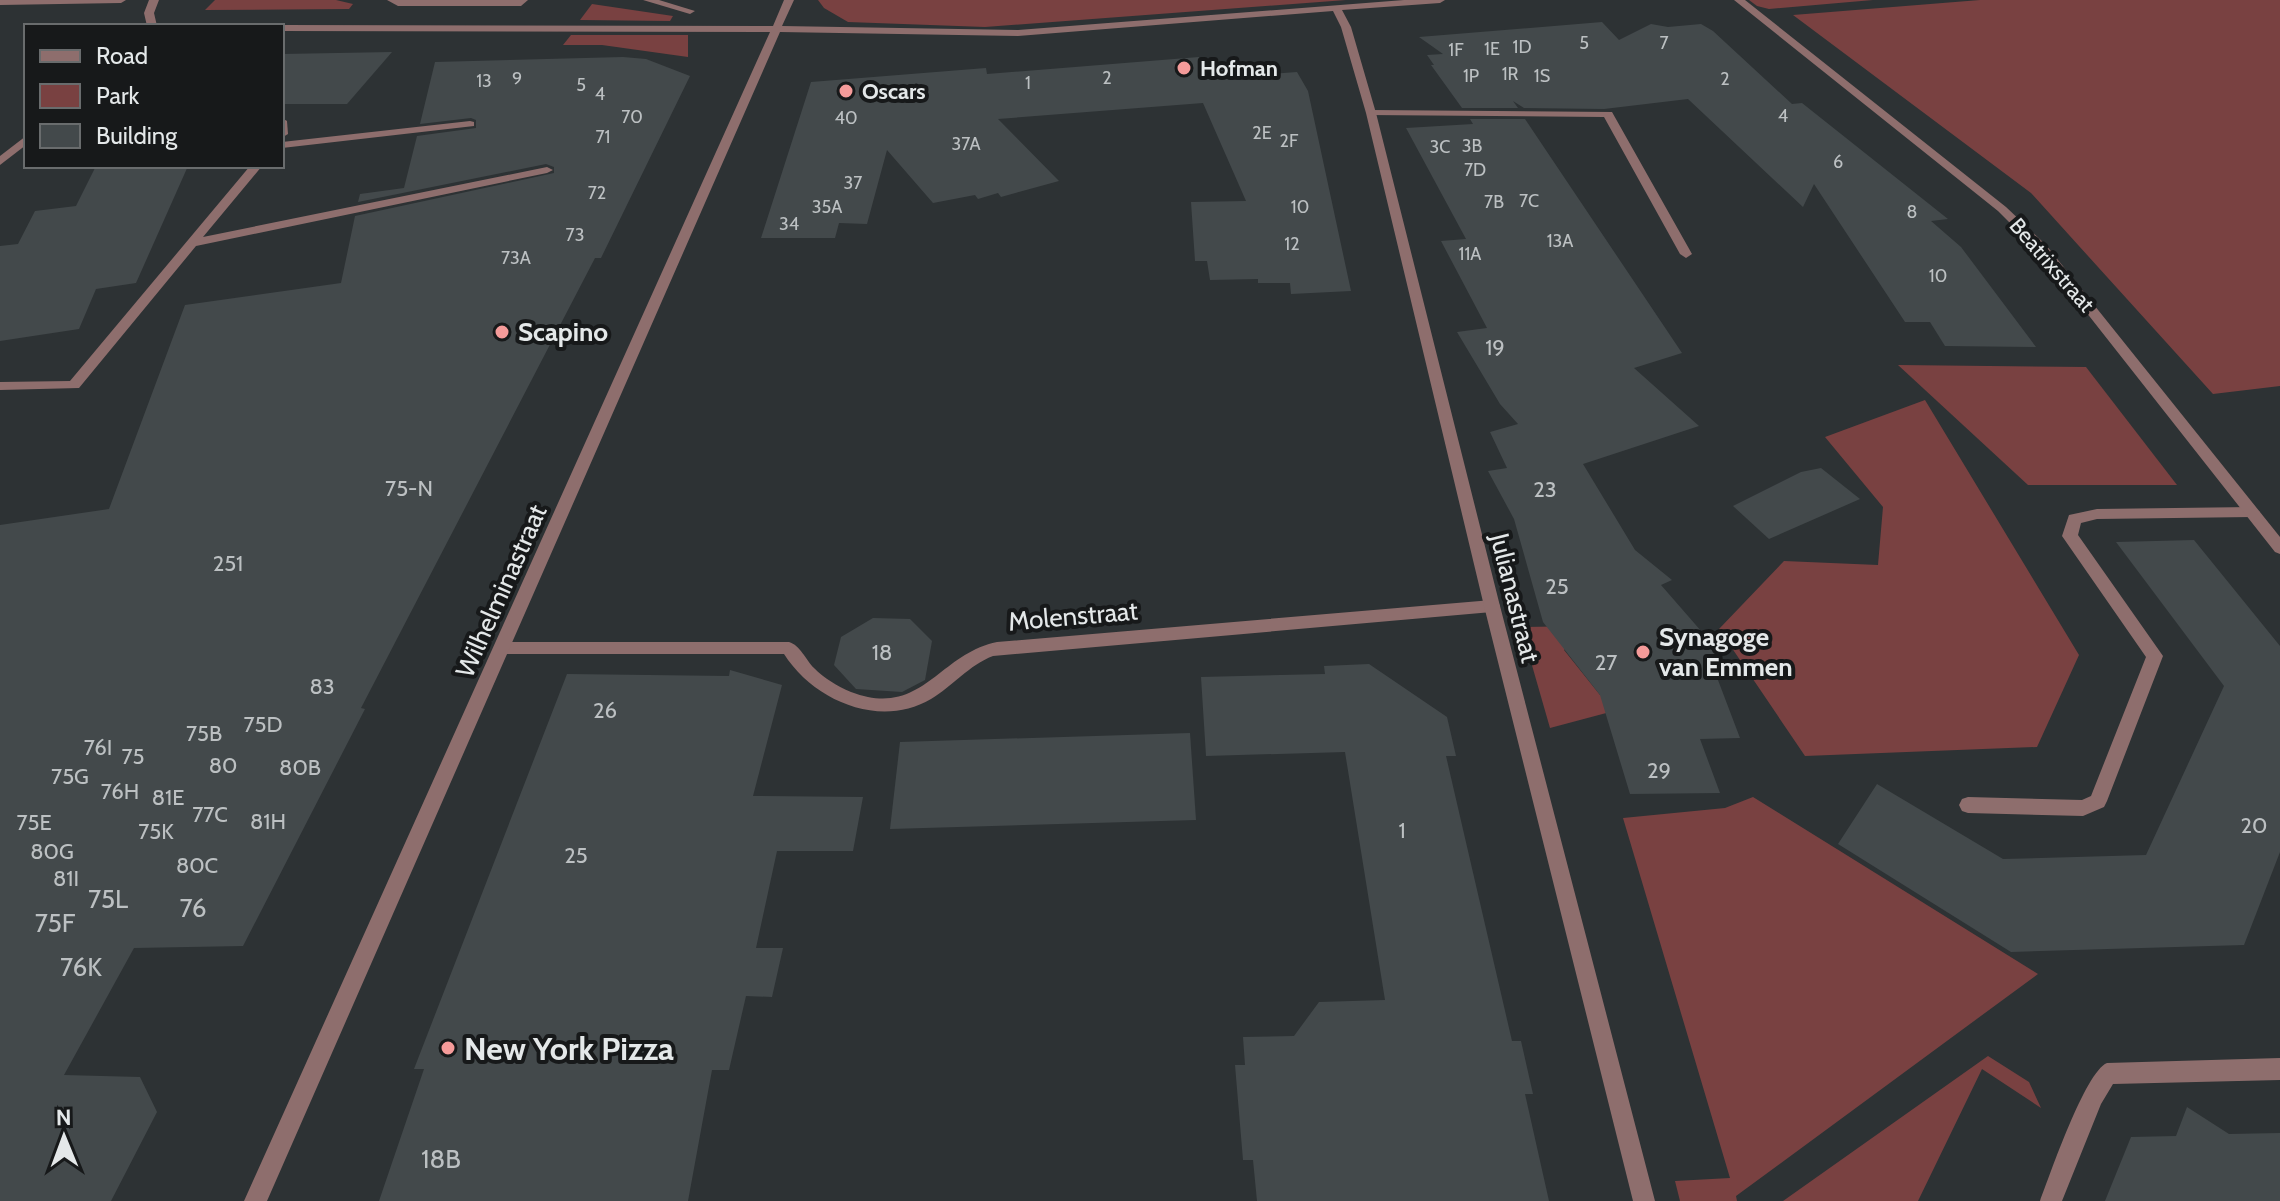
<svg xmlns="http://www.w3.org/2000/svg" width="2280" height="1201" viewBox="0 0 2280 1201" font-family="Cabin,sans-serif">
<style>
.green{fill:#794141}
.building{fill:#43494b}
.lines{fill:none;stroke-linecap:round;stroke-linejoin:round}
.service{fill:#8e6e6d;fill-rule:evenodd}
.pedestrian{fill:#8e6e6d;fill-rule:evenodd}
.minor{fill:#8e6e6d;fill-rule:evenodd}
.poi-dot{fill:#f59b9a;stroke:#17191a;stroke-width:3}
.labels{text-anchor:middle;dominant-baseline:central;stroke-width:8;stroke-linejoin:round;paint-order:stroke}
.far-number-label{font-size:18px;fill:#bcc0c2}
.far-poi-label{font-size:22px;font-weight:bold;fill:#e4e8e9;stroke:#17191a;text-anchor:start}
.far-street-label{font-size:22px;fill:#e4e8e9;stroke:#17191a}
.number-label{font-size:22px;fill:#bcc0c2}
.poi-label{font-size:26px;font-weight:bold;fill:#e4e8e9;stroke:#17191a;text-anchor:start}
.street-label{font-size:26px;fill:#e4e8e9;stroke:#17191a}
.near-number-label{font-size:26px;fill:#bcc0c2}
.near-poi-label{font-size:32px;font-weight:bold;fill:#e4e8e9;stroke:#17191a;text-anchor:start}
</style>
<rect width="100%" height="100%" fill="#2d3234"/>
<g class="green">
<path d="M215,0H336L353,4L349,9L205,10Z"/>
<path d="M818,0H1346L985,27L848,22L824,8Z"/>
<path d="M1749,0H1873L1769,9L1757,6Z"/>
<path d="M1980,0H2280V386L2213,394L2031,193L1793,15Z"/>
<path d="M592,4L673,16L670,21L580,20Z"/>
<path d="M571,35H688V57L602,45H563Z"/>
<path d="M1898,365L2086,367L2177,485H2028Z"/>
<path d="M1925,400L2079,655L2037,747L1805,756L1719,629L1784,561L1878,565L1883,507L1825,437Z"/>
<path d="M1586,626L1564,650L1600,695L1700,662L1625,708L1550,728L1521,627Z"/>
<path d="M1753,797L2038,974L1736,1196L1737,1201H1680L1675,1181L1730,1178L1623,818L1725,808Z"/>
<path d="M1988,1056L2029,1082L2041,1108L1982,1069L1918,1201H1783Z"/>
</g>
<g class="building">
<path d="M1602,22L1619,40L1651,24L1668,27L1701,24L1713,31L1792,104L1802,103L1948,219L1931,221L1961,247L2036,347L1945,346L1930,322H1905L1814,184L1803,207L1688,99L1604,109L1524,108L1513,101L1518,108H1462L1431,65H1434L1427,55L1443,54L1419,37Z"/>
<path d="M392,52L347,104H282V54Z"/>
<path d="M623,57L646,59L690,76L601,258H595L361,708L365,709L243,946L134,948L64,1075L140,1077L157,1112L111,1201H0V525L109,509L185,305L341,283L355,216L554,173V167L546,164L358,202L360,194L404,188L417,136L476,128V120L471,118L420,124L435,62Z"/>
<path d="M1199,57L1208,79L1297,72L1308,91L1351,291L1291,294L1290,283H1258V279L1210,280L1207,261H1195L1191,202L1246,201L1203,103L998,119L1059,181L1001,197L998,193L978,199L975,195L933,203L887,150L867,224L839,223L835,238H761L811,82L986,68L987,74Z"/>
<path d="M1470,119H1525L1682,353L1634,368L1699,426L1583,464L1635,550L1672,580L1661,585L1722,655L1710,659L1740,738L1700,739L1720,793L1630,794L1600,695L1543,622L1514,519L1488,471L1507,468L1490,432L1518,424L1500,404L1457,332L1487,328L1441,241L1466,239L1406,128L1473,124Z"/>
<path d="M96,166H188L136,283L96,289L79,329L0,341V246L18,244L35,211L76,206Z"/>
<path d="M1821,468L1860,499L1769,539L1733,506L1801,472Z"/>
<path d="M2194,540L2280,646V852L2244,945L2011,952L1838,844L1877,784L2003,859L2146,855L2224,686L2116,542Z"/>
<path d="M873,618L910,619L932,641L925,680L902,692L856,689L834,665L841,637Z"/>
<path d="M1369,664L1447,717L1456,756H1446L1512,1041H1521L1533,1094H1525L1549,1201H1257L1253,1160H1243L1235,1065H1245L1243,1037L1294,1036L1319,1002L1385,1000L1345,752L1206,756L1201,677L1325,674L1324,666Z"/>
<path d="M730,670L782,685L753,796L863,797L853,851H777L756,948H783L772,997L746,996L729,1070H712L688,1201H379L424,1069H414L567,674L729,676Z"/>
<path d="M1190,733L1196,820L890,829L900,742Z"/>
<path d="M2187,1107L2229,1134L2280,1133V1201H2105L2131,1137L2176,1136Z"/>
</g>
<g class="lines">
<g class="service">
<path d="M149,0H159L154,13L157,26H147L144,13Z"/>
<path d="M1371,110L1612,112L1692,254L1686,258L1680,254L1604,117L1367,115V111Z"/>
<path d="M470,121L474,122V126L282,148V142Z"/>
<path d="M250,166H262L203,237L547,167L553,170L547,173L196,246L79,388L0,390V382L70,381Z"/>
<path d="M2252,507L2260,512L2252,517L2097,519L2081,523L2078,535L2163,656L2107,801L2104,807L2083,816L1968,813L1962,811L1959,805L1962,799L1968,797L2082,800L2091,796L2146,657L2062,536L2069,515L2097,509Z"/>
<path d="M1492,600L1498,602L1500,606L1498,610L1492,612L993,656C969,665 953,686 931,699C880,729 814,701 784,654H502L496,653L494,648L496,643L502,642H789C800,645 806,660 814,668C824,678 837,686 851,692C922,719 938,654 997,642Z"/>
</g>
<g class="pedestrian">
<path d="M0,0H126L121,3L0,5Z"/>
<path d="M387,0H528L521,6H398Z"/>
<path d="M643,0H659L695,11L690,14Z"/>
</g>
<g class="minor">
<path d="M784,0H794L782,26L1018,30L1404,0H1445L1440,3L1342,10L1351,27L1376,113L1500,606L1655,1201H1633L1484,606L1366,113L1341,27L1333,11L1018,36L780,32L267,1201H244L770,32L282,31V26H279L282,25L773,26Z"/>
<path d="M1734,0H1745L2006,207L2046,245L2280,537V554L2275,552L2038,251L1998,211Z"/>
<path d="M282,118L287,121L288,134L283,137Z"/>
<path d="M26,136V145L0,165V156Z"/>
<path d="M2280,1058V1080L2113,1084L2101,1104L2062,1201H2040C2050,1175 2085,1072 2107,1063Z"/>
</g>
</g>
<g class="poi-dot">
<circle cx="1184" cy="68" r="8"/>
<circle cx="846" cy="91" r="8"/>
<circle cx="502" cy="332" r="8"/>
<circle cx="1643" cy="652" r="8"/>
<circle cx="448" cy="1048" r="8"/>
</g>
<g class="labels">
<g class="far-number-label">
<text x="1584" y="43">5</text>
<text x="1664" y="43">7</text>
<text x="1522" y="47">1D</text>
<text x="1492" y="49">1E</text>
<text x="1456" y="50">1F</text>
<text x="1510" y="74">1R</text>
<text x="1471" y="76">1P</text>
<text x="1542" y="76">1S</text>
<text x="1107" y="78">2</text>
<text x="517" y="79">9</text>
<text x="1725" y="79">2</text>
<text x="484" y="81">13</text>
<text x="1028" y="83">1</text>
<text x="581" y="85">5</text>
<text x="600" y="94">4</text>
<text x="1783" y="116">4</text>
<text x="632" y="117">70</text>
<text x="846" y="118">40</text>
<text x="1262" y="133">2E</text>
<text x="603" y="137">71</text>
<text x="1289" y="141">2F</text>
<text x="966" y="144">37A</text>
<text x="1472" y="146">3B</text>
<text x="1440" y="147">3C</text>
<text x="1838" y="162">6</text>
<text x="1475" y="170">7D</text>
<text x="853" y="183">37</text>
<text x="597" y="193">72</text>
<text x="1529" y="201">7C</text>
<text x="1494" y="202">7B</text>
<text x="827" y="207">35A</text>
<text x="1300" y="207">10</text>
<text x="1912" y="212">8</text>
<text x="789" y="224">34</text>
<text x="575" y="235">73</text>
<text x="1560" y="241">13A</text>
<text x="1292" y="244">12</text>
<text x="1470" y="254">11A</text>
<text x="516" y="258">73A</text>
<text x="1938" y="276">10</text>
</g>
<g class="far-poi-label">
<text x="1200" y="68">Hofman</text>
<text x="862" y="91">Oscars</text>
</g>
<g class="far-street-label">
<text transform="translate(2052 265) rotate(49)">Beatrixstraat</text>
</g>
<g class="number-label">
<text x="1495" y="347">19</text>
<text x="409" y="488">75-N</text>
<text x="1545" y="489">23</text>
<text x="228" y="563">251</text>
<text x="1557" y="586">25</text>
<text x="882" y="652">18</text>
<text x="1606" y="662">27</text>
<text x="322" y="686">83</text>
<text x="605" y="710">26</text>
<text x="263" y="724">75D</text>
<text x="204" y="733">75B</text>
<text x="98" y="747">76I</text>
<text x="133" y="756">75</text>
<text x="223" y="765">80</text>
<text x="300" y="767">80B</text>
<text x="1659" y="770">29</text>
<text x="70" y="776">75G</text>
<text x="120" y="791">76H</text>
<text x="168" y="797">81E</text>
<text x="210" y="814">77C</text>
<text x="268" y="821">81H</text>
<text x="34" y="822">75E</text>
<text x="2254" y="825">20</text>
<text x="1402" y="830">1</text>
<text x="156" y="831">75K</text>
<text x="52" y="851">80G</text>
<text x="576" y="855">25</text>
<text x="197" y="865">80C</text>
<text x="66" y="878">81I</text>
</g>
<g class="poi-label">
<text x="518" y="332">Scapino</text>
<text x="1659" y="637">Synagoge<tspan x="1659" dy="30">van Emmen</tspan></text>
</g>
<g class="street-label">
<text transform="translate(501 591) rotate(-66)">Wilhelminastraat</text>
<text transform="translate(1515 598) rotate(76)">Julianastraat</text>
<text transform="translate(1073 616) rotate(-5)">Molenstraat</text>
</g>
<g class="near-number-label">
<text x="108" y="899">75L</text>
<text x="193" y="908">76</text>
<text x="55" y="923">75F</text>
<text x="81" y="967">76K</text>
<text x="441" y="1159">18B</text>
</g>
<g class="near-poi-label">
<text x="464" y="1048">New York Pizza</text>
</g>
</g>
<rect x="24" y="24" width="260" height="144" fill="#17191a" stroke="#696c6d" stroke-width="2"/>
<rect x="40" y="50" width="40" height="12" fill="#8e6e6d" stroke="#696c6d" stroke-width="2"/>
<text x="96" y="64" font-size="24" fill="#e4e8e9">Road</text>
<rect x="40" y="84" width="40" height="24" fill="#794141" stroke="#696c6d" stroke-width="2"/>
<text x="96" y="104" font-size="24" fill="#e4e8e9">Park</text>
<rect x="40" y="124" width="40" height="24" fill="#43494b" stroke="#696c6d" stroke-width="2"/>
<text x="96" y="144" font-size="24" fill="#e4e8e9">Building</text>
<g transform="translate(64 1137) rotate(359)" stroke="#17191a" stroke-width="6" paint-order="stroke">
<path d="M0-6L14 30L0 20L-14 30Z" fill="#e4e8e9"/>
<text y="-12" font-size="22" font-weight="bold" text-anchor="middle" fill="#e4e8e9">N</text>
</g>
</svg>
